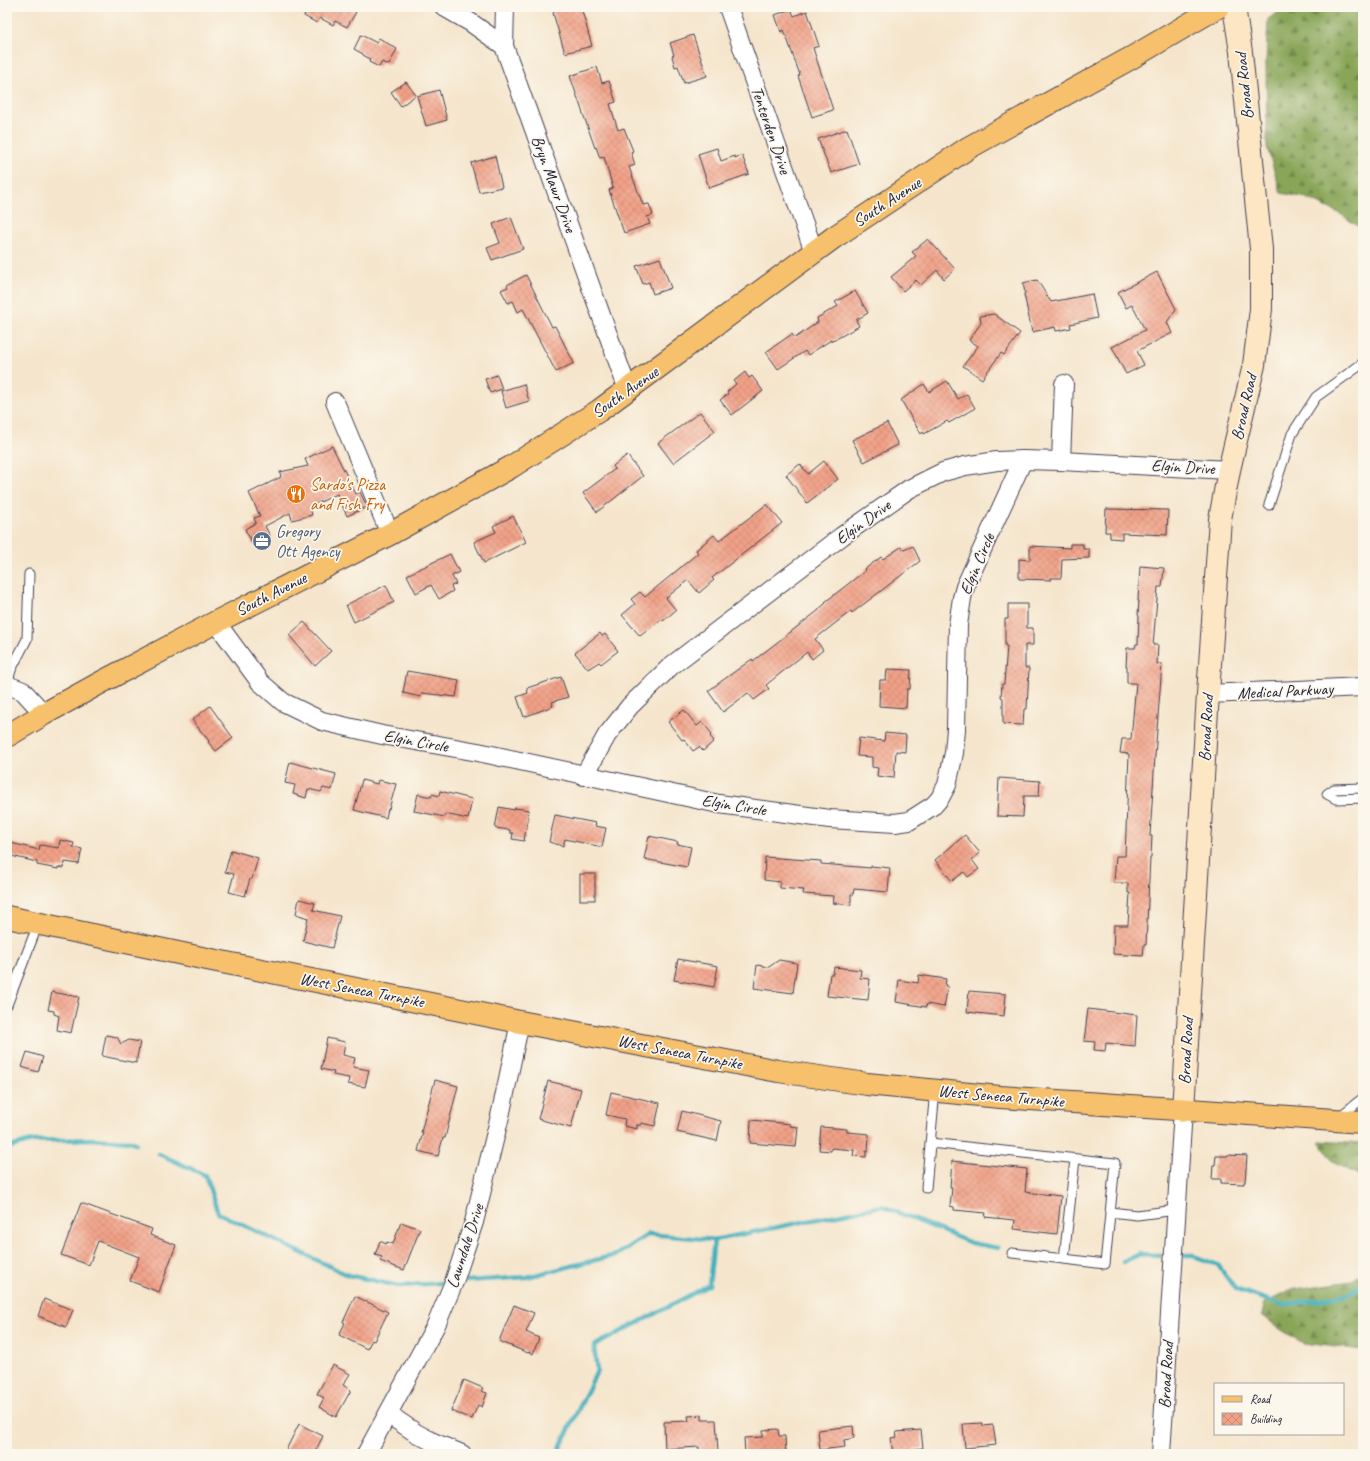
<svg xmlns="http://www.w3.org/2000/svg" width="1370" height="1461" viewBox="0 0 1370 1461" font-family="Caveat,sans-serif">
<style>
.forest{fill:url(#forest-firs);stroke:#56644a}
.lines{fill:none;stroke-linecap:round;stroke-linejoin:round}
.stream{stroke:#42b0be;stroke-width:4.5}
.building{fill:url(#building-cross-hatch)}
.lane-casing{stroke:#423f51;stroke-width:11}
.street-casing{stroke:#423f51;stroke-width:20}
.secondary-casing{stroke:#423f51;stroke-width:24}
.primary-casing{stroke:#423f51;stroke-width:24}
.lane{stroke:#fff;stroke-width:9}
.street{stroke:#fff;stroke-width:18}
.secondary{stroke:#fce6c4;stroke-width:22}
.primary{stroke:#f7c06c;stroke-width:22}
.labels{text-anchor:middle;dominant-baseline:central;stroke-width:3.5;stroke-linejoin:round;paint-order:stroke}
.street-label{font-size:17px;fill:#22223b;stroke:#fbf7ec}
.food-label{font-size:17px;fill:#c56008;stroke:#fbf7ec;text-anchor:start}
.service-label{font-size:17px;fill:#4e5e75;stroke:#fbf7ec;text-anchor:start}
</style>
<defs>
<pattern id="forest-firs" width="22" height="20" patternUnits="userSpaceOnUse"><rect width="22" height="20" fill="#89a659"/><path d="M5 1l3.5 6h-7zM16 11l3.5 6h-7z" fill="#70874b"/></pattern>
<pattern id="building-cross-hatch" width="8" height="8" patternUnits="userSpaceOnUse"><rect width="8" height="8" fill="#f1a187"/><path d="M0 0l8 8M0 8l8-8" fill="none" stroke="#ce8a75"/></pattern>
</defs>
<rect width="100%" height="100%" fill="#fbf7ec"/>
<filter id="ink" filterUnits="userSpaceOnUse"><feTurbulence type="fractalNoise" baseFrequency=".025" numOctaves="2"/><feDisplacementMap in="SourceGraphic" scale="8" xChannelSelector="R" yChannelSelector="G"/><feConvolveMatrix kernelMatrix="1 2 1 2 8 2 1 2 1" color-interpolation-filters="sRGB"/></filter>
<filter id="wash" filterUnits="userSpaceOnUse"><feTurbulence type="fractalNoise" baseFrequency=".012" numOctaves="4" result="noise"/><feDisplacementMap in="SourceGraphic" scale="16" xChannelSelector="R" yChannelSelector="G"/><feGaussianBlur stdDeviation="0.9" result="paint"/><feColorMatrix in="noise" values="0 0 0 0 0 0 0 0 0 0 0 0 0 0 0 0 0 1.4 0 .05"/><feComposite in="paint" operator="in"/></filter>
<g filter="url(#wash)">
<rect width="100%" height="100%" fill="#f5e5cc"/>
<g class="forest">
<path d="M1286,7H1363V230L1339,213L1307,198L1281,193L1267,147L1266,61L1268,19Z"/>
<path d="M1319,1141L1363,1144V1179L1357,1174L1334,1163Z"/>
<path d="M1363,1273V1350L1303,1343L1280,1329L1262,1315L1264,1304L1280,1295L1295,1289L1352,1281Z"/>
</g>
<g class="lines">
<g class="stream">
<path d="M7,1148L32,1141L90,1139L131,1141L136,1144"/>
<path d="M159,1154L205,1175L218,1213L348,1275L399,1286L441,1283"/>
<path d="M1185,1256H1194L1218,1265L1235,1289L1283,1305L1347,1295L1363,1284"/>
<path d="M1123,1262L1140,1254L1160,1255"/>
<path d="M467,1281L527,1277L616,1255L649,1234L714,1240L882,1206L971,1243L998,1248"/>
<path d="M557,1454L597,1371L594,1346L709,1285L714,1240"/>
</g>
</g>
<g id="blocks">
<g class="building">
<path d="M301,7H347L356,12L347,27L335,21L333,25L320,18L317,23L304,16L306,10Z"/>
<path d="M553,7H581L592,46L565,53L553,13H554Z"/>
<path d="M791,9L794,16L807,11L819,46L813,48L833,110L812,117L798,76L800,75L784,30L781,32L775,15Z"/>
<path d="M361,35L377,43L379,38L397,49L389,65L382,62L379,67L369,62L370,59L363,55V54L354,49Z"/>
<path d="M693,35L707,76L684,83L678,66L675,67L672,56L674,55L670,43Z"/>
<path d="M597,67L602,83L609,81L616,102L610,104L618,130L624,128L633,151L631,152L635,165L629,167L643,205L649,204L653,215L647,217L650,224L624,233L609,190L613,188L604,157L600,158L596,147L595,148L570,76Z"/>
<path d="M406,82L416,95L401,106L391,92Z"/>
<path d="M439,90L447,120L426,126L417,96Z"/>
<path d="M847,129L859,164L831,173L818,139Z"/>
<path d="M717,148L721,161L735,156V158L742,155L749,174L709,188L698,154Z"/>
<path d="M495,156L502,187L479,192L471,163Z"/>
<path d="M511,217L523,249L492,260L487,248L500,243L493,224Z"/>
<path d="M928,239L955,269L944,279L937,270L921,285L916,280L903,291L891,277L916,256L912,252Z"/>
<path d="M660,258L671,288L653,294L649,282L643,284L636,266Z"/>
<path d="M1157,272L1176,309L1167,322L1172,333L1137,351L1144,365L1126,374L1112,347L1145,330L1132,305L1126,308L1118,292Z"/>
<path d="M526,275L552,327L555,326L574,363L556,372L523,309L518,312L513,301L508,303L501,290L508,287L507,285Z"/>
<path d="M1037,280L1051,302L1092,294L1097,318L1070,324L1071,328L1056,331L1055,327L1032,332L1024,294L1025,293L1023,283Z"/>
<path d="M855,291L868,313L856,320L859,326L831,342V340L808,355L805,351L778,369L766,352L792,334L795,338L818,322L817,318L838,306L835,302Z"/>
<path d="M994,314L1020,333L1004,355L1001,353L982,379L963,366L978,346L969,340L981,323L980,316Z"/>
<path d="M745,372L749,378L752,376L763,391L732,415L720,400L728,394L727,392L736,384L734,381Z"/>
<path d="M497,375L502,389L490,393L485,379Z"/>
<path d="M947,381L958,399L967,394L975,408L949,423L947,421L924,434L923,432L921,434L901,400L924,384L929,392Z"/>
<path d="M524,384L529,401L506,408L501,391Z"/>
<path d="M700,412L715,431L673,463L658,443Z"/>
<path d="M887,423L898,445L864,462L852,440Z"/>
<path d="M332,446L356,494L360,492L367,507L347,516L337,494L310,507L312,515L292,520L290,513L265,526L270,536L253,545L245,529L256,523L254,518L260,516L249,493L281,477L280,472L308,466L305,459Z"/>
<path d="M627,455L643,476L597,512L583,493L615,469L613,466Z"/>
<path d="M824,461L838,479L807,503L786,475L800,464L808,474Z"/>
<path d="M767,504L782,523L735,560L712,578L714,580L699,593L688,580L666,598L676,610L663,621L662,619L640,636L622,615L635,604L631,599L640,592L645,597L698,553L696,550L714,535L719,541Z"/>
<path d="M1106,509L1168,510L1167,535L1122,533V539L1110,538V532H1105Z"/>
<path d="M513,516L526,542L484,563L474,542L496,532L493,526Z"/>
<path d="M1070,544H1083V549H1089V558L1062,559L1061,578H1051V580L1019,579V559L1030,560V546L1070,548Z"/>
<path d="M913,546L920,561L852,613L851,611L815,639L823,650L812,659L807,652L766,685L769,689L754,700L748,693L723,712L708,691L752,659L753,661L819,610V609L826,603L825,602L866,570L865,569L881,557L883,559L901,547L904,550Z"/>
<path d="M450,554L459,572L452,576L456,584L451,586L453,591L439,599L431,585L416,593L407,575Z"/>
<path d="M1140,566L1164,568L1162,587H1158L1153,645H1158L1157,664H1162L1155,756L1150,836H1152L1151,857H1150L1146,945H1144L1143,956L1113,954L1114,925H1128L1130,893H1128V883H1114L1116,856H1125L1129,754L1120,753L1122,739H1131L1136,683H1127V666H1126L1127,648H1135L1136,644H1138L1139,616L1138,615L1139,601H1138Z"/>
<path d="M386,585L394,602L354,622L346,605Z"/>
<path d="M1008,604H1027V628H1033V645H1025V668H1029L1027,709H1024L1023,725L1003,724V698L1001,697L1002,684H1004L1007,646H1005V619H1008Z"/>
<path d="M304,622L331,651L315,666L289,635Z"/>
<path d="M600,633L602,636L605,634L618,651L601,664L599,662L588,669L575,653Z"/>
<path d="M887,669L911,670L910,689H907L906,708L879,706L880,680H886Z"/>
<path d="M407,671L459,680L456,697L422,693L421,697L403,693Z"/>
<path d="M561,677L568,697L552,702L553,706L524,717L517,697L528,693L527,688Z"/>
<path d="M210,706L233,738L216,751L208,742L209,741L192,720Z"/>
<path d="M684,710L697,726L702,722L712,734L710,736L714,741L703,751L699,747L693,751L684,739L682,740L668,722Z"/>
<path d="M885,733L906,735L905,752L896,751L894,778L877,776L878,768L872,767V757L857,756L859,738L884,741Z"/>
<path d="M290,762L336,774L332,790L323,788L321,792L308,789L306,798L293,794L295,785L285,783Z"/>
<path d="M999,778L1040,781L1039,796H1024L1023,817L997,816Z"/>
<path d="M362,780L377,784L378,780L396,784L389,809H388L386,818L354,810Z"/>
<path d="M440,791L472,799L468,819L445,814V817L414,811L418,794L431,797L432,794L439,796Z"/>
<path d="M499,807L514,810L515,808L529,810L524,841L512,839L513,833H510V830L495,828Z"/>
<path d="M555,815L596,823L595,826L606,828L602,847L565,839L563,846L549,842Z"/>
<path d="M965,835L980,853L972,860L979,869L968,877L964,872L952,881L935,860Z"/>
<path d="M649,836L678,842L677,844L691,847L687,867L644,859Z"/>
<path d="M60,840L74,843L73,847L82,849L79,864L65,862L64,868L58,867V869L37,865V862L7,855V842L39,850L40,845L59,848Z"/>
<path d="M231,850L258,858L252,879H250L245,896L229,892L234,874L225,872Z"/>
<path d="M765,857L821,861V864L871,868V866L890,868L888,892L854,889L853,895L851,894V905L833,903L834,896L803,894L804,890L780,888V882L764,880Z"/>
<rect x="580" y="874" width="15" height="26"/>
<path d="M299,899L315,903L313,910L340,916L332,948L303,941L308,918L296,914Z"/>
<path d="M678,959L718,966L714,987L674,980Z"/>
<path d="M779,960L797,963L793,993L754,988L757,965L769,967Z"/>
<path d="M834,967L861,970L860,978L870,979L868,1000L827,996L830,974H833Z"/>
<path d="M919,975L946,979L945,986H948L944,1007L927,1004L926,1007L896,1002L899,980L918,983Z"/>
<path d="M969,991L1006,994L1004,1016L967,1012Z"/>
<path d="M52,992L79,997L71,1033L57,1030L59,1016L54,1014V1011L48,1010Z"/>
<path d="M1088,1009L1137,1015L1135,1046L1106,1043L1105,1051L1094,1050L1095,1042L1084,1041Z"/>
<path d="M106,1035L117,1037L121,1044L129,1040L140,1042L136,1063L102,1056Z"/>
<path d="M327,1038L345,1042L343,1055L355,1058L353,1067L369,1070L365,1087L348,1084L349,1078L333,1075L334,1072L321,1069Z"/>
<path d="M27,1052L43,1057L38,1072L22,1067Z"/>
<path d="M435,1080L458,1086L445,1138H443L438,1156L418,1151L423,1132H421Z"/>
<path d="M548,1081L581,1089L571,1128L538,1119Z"/>
<path d="M611,1092L660,1103L655,1126L641,1123V1125H637V1129L624,1126L625,1119L606,1115Z"/>
<path d="M682,1111L721,1121L717,1141L677,1132Z"/>
<path d="M751,1120L790,1124V1126L798,1127L796,1147L750,1143Z"/>
<path d="M821,1127L847,1129V1132L869,1134L868,1152L866,1151V1157L853,1156L854,1150L831,1148V1151L819,1150Z"/>
<path d="M1227,1155L1247,1156L1245,1182H1244V1184L1221,1183V1179H1212L1213,1165H1215L1216,1156H1227Z"/>
<path d="M952,1161L1027,1169L1025,1192L1061,1196L1057,1234L1014,1229L1015,1220L985,1217L986,1213L954,1210V1207L950,1206L952,1188H950Z"/>
<path d="M81,1203L152,1229L150,1235L176,1245L159,1292L130,1281L139,1257L98,1241L89,1265L61,1255Z"/>
<path d="M401,1222L420,1229L404,1270L380,1261L382,1257L375,1255L380,1241L386,1244L387,1242L393,1244Z"/>
<path d="M355,1296L388,1312L374,1341L372,1340L367,1349L339,1335L345,1323L343,1322Z"/>
<path d="M44,1299L73,1310L66,1327L38,1316Z"/>
<path d="M514,1305L534,1313L526,1332L539,1338L533,1354L529,1352L528,1353L499,1341Z"/>
<path d="M333,1365L350,1374L343,1385L351,1390L336,1417L319,1407L324,1398L317,1394Z"/>
<path d="M464,1380L483,1388L481,1391L487,1393L482,1407L478,1405L472,1419L451,1411Z"/>
<path d="M702,1415V1420H716L718,1452H699V1447L665,1449L664,1422L689,1421L688,1416Z"/>
<path d="M983,1423V1426L993,1425L996,1445L965,1448L963,1424Z"/>
<path d="M299,1424L323,1436L314,1454H284Z"/>
<path d="M853,1426L854,1438L844,1440L845,1447L820,1450L818,1430Z"/>
<path d="M778,1429L779,1436H785L786,1454H745L744,1438L763,1437V1430Z"/>
<path d="M921,1430L923,1448L914,1449V1453L893,1454L891,1438L897,1437L896,1432Z"/>
</g>
</g>
</g>
<g filter="url(#ink)">
<use href="#blocks" fill-opacity="0" stroke="#423f51" stroke-width="1"/>
<g class="lines">
<g class="lane-casing">
<g id="lane">
<path d="M1269,505L1292,434L1316,397L1363,363"/>
<path d="M7,685L11,670L27,639L29,574"/>
<path d="M1363,788L1334,789L1327,794L1336,799L1363,798"/>
<path d="M7,1005L38,924"/>
<path d="M1339,1117L1363,1098"/>
<path d="M930,1143L1115,1163L1105,1264L1064,1259"/>
<path d="M926,1188L935,1090"/>
<path d="M1110,1212L1137,1215L1176,1210"/>
<path d="M1012,1253L1064,1259L1075,1159"/>
</g>
</g>
<g class="street-casing">
<g id="street">
<path d="M444,7L470,22L504,46L628,390"/>
<path d="M728,7L814,252"/>
<path d="M504,46L505,7"/>
<path d="M335,402L390,534"/>
<path d="M1061,461L1064,384"/>
<path d="M216,622L260,682L283,702L322,721L382,735L478,752L719,804L830,819L895,823L909,821L934,805L940,798L947,785L954,753L956,729L958,625L962,598L965,587L1023,460"/>
<path d="M7,685L23,691L44,714"/>
<path d="M1208,694L1363,687"/>
<path d="M584,776L607,735L630,706L671,666L842,536L909,489L943,472L965,466L997,461L1023,460L1061,461L1229,470"/>
<path d="M388,1414L416,1433L433,1442L462,1454"/>
<path d="M366,1454L436,1325L454,1282L474,1222L501,1112L520,1022"/>
<path d="M1161,1454L1183,1110"/>
</g>
</g>
<g class="secondary-casing">
<path id="secondary" d="M1183,1110L1208,694L1220,519L1229,470L1254,365L1261,309V249L1241,52L1234,7"/>
</g>
<g class="primary-casing">
<g id="primary">
<path d="M7,736L44,714L100,683L216,622L390,534L511,467L600,410L833,238L968,148L1131,58L1218,7"/>
<path d="M7,917L202,958L520,1022L778,1071L867,1084L1000,1097L1363,1122"/>
</g>
</g>
<use href="#lane" class="lane"/>
<use href="#street" class="street"/>
<use href="#secondary" class="secondary"/>
<use href="#primary" class="primary"/>
</g>
</g>
<defs>
<g id="restaurant-disc" transform="scale(1)"><circle r="9.5" fill="#e8710a" stroke="#fbf7ec"/><path d="M-5-6h1v4h1v-4h1v4h1v-4h1v5L-1.5 .5V6h-2V.5L-5-1ZM5-6V6H3V1.5H1.5Q1.5-4 5-6Z" fill="#fff"/></g>
<g id="office-disc" transform="scale(1)"><circle r="9.5" fill="#5c6f8a" stroke="#fbf7ec"/><path d="M-6-3h4V-5.5h4V-3h4V5H-6ZM-1-4.5V-3h2v-1.5ZM-6 0V1H6V0Z" fill="#fff"/></g>
</defs>
<g fill-rule="evenodd">
<use href="#restaurant-disc" x="296" y="494"/>
<use href="#office-disc" x="262" y="541"/>
</g>
<g class="labels">
<g class="street-label">
<text transform="translate(1244 86) rotate(-96)">Broad Road</text>
<text transform="translate(771 130) rotate(71)">Tenterden Drive</text>
<text transform="translate(554 184) rotate(70)">Bryn Mawr Drive</text>
<text transform="translate(887 202) rotate(-33)">South Avenue</text>
<text transform="translate(625 392) rotate(-35)">South Avenue</text>
<text transform="translate(1244 407) rotate(-77)">Broad Road</text>
<text transform="translate(1183 467) rotate(3)">Elgin Drive</text>
<text transform="translate(863 522) rotate(-36)">Elgin Drive</text>
<text transform="translate(977 564) rotate(-67)">Elgin Circle</text>
<text transform="translate(271 594) rotate(-27)">South Avenue</text>
<text transform="translate(1285 691) rotate(-3)">Medical Parkway</text>
<text transform="translate(1206 728) rotate(-87)">Broad Road</text>
<text transform="translate(416 741) rotate(10)">Elgin Circle</text>
<text transform="translate(734 805) rotate(9)">Elgin Circle</text>
<text transform="translate(362 990) rotate(11)">West Seneca Turnpike</text>
<text transform="translate(1186 1051) rotate(-87)">Broad Road</text>
<text transform="translate(680 1052) rotate(11)">West Seneca Turnpike</text>
<text transform="translate(1001 1096) rotate(5)">West Seneca Turnpike</text>
<text transform="translate(465 1246) rotate(-72)">Lawndale Drive</text>
<text transform="translate(1166 1375) rotate(-87)">Broad Road</text>
</g>
<g class="food-label">
<text x="310" y="484">Sardo's Pizza<tspan x="310" dy="20">and Fish Fry</tspan></text>
</g>
<g class="service-label">
<text x="276" y="531">Gregory<tspan x="276" dy="20">Ott Agency</tspan></text>
</g>
</g>
<rect width="1370" height="1461" fill="none" stroke="#fbf7ec" stroke-width="24"/>
<rect x="1214" y="1383" width="130" height="52" fill="#fbf7ec" stroke="#a4a2a5"/>
<rect x="1222" y="1396" width="20" height="6" fill="#f7c06c" stroke="#a4a2a5"/>
<text x="1250" y="1403" font-size="12" fill="#22223b">Road</text>
<rect x="1222" y="1413" width="20" height="12" fill="url(#building-cross-hatch)" stroke="#a4a2a5"/>
<text x="1250" y="1423" font-size="12" fill="#22223b">Building</text>
</svg>
